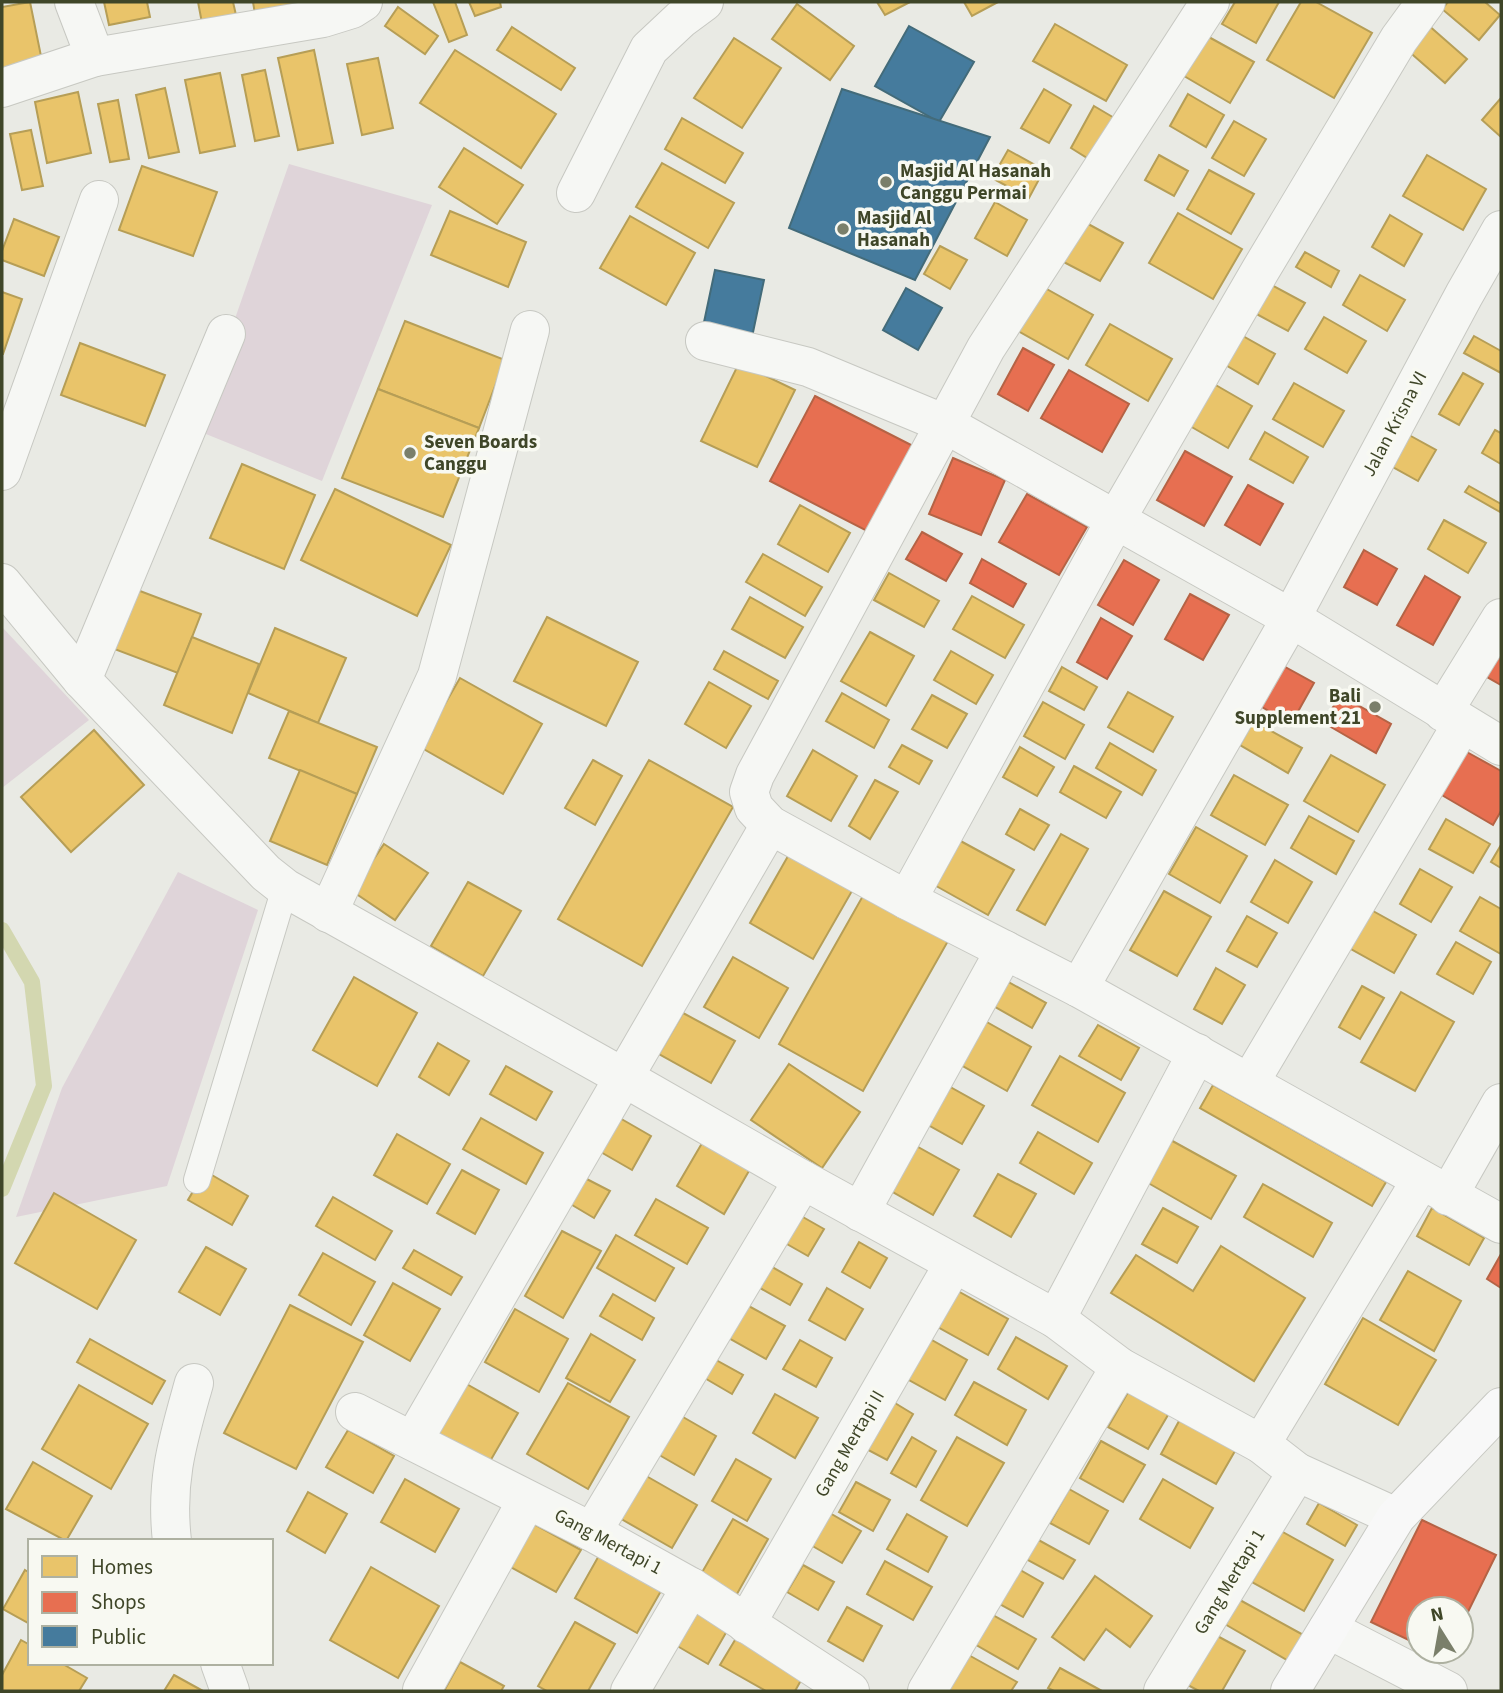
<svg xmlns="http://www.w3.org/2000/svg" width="1503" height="1693" viewBox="0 0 1503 1693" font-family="'Source Sans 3',sans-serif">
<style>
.green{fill:#dfd4d9}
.homes{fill:#e9c46a;stroke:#b69e56;stroke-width:2}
.shops{fill:#e76f51;stroke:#b56345;stroke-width:2}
.public{fill:#457b9d;stroke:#436b7a;stroke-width:2}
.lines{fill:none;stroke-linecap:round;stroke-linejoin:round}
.stream{stroke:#d3d7b0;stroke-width:16}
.lane-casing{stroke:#c7c8c2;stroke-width:28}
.street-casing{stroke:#c7c8c2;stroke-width:40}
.secondary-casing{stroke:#c7c8c2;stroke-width:40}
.lane{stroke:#f6f7f4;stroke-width:26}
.street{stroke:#f6f7f4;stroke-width:38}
.secondary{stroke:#f8f8f8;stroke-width:38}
.poi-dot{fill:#7a7f6a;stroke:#f8f9f2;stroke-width:2.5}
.labels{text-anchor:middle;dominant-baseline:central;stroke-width:7;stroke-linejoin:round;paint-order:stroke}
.poi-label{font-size:19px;font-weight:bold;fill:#3f4628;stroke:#f8f9f2;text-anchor:start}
.street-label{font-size:19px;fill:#3f4628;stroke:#f8f9f2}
</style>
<rect width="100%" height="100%" fill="#e9eae4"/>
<g class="green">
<path d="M289,164L432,205L322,481L196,430Z"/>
<path d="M2,627L89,720L2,788Z"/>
<path d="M178,872L258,910L167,1186L16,1217L62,1088Z"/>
</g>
<g class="homes">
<path d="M30,2L42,61L2,70V7Z"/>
<path d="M104,2H147L150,17L109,25Z"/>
<path d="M198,2H233L236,15L202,23Z"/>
<path d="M253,2H314L255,14Z"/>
<path d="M433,2H455L467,35L449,42Z"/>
<path d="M469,2H500L501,7L475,16Z"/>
<path d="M877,2H910L885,15Z"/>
<path d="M964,2H998L972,16Z"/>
<path d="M1235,2H1279L1256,43L1222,24Z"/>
<path d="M1301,2H1316L1372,33L1334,98L1267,60Z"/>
<path d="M1448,2H1485L1500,15L1479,40L1442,9Z"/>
<path d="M797,4L854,46L830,80L772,39Z"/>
<path d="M398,7L438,36L425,54L385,26Z"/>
<path d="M1055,24L1127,65L1106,101L1033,61Z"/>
<path d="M1427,24L1467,59L1445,83L1406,49Z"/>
<path d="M512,27L575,68L561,90L497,50Z"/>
<path d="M1207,36L1254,62L1230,103L1184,76Z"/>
<path d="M734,38L781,68L742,128L694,98Z"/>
<path d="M314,50L333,143L298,150L278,58Z"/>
<path d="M455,50L556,114L521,168L420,103Z"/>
<path d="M378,58L393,128L362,135L347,64Z"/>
<path d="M265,70L279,136L255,141L242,75Z"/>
<path d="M220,73L235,146L200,153L185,80Z"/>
<path d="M165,88L179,152L149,158L136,95Z"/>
<path d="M1044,89L1071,105L1049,143L1021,128Z"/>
<path d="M78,92L91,153L47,163L35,102Z"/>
<path d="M1188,94L1224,115L1206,147L1170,126Z"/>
<path d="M1501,98V137L1482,120Z"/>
<path d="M118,100L129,159L110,162L98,104Z"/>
<path d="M1094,106L1116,119L1092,161L1071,148Z"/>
<path d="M682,118L743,153L725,183L665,149Z"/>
<path d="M1234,121L1266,139L1244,176L1212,158Z"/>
<path d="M31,130L43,186L22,190L10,134Z"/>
<path d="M464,148L523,185L497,224L439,187Z"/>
<path d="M1008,150L1044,170L1029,198L992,178Z"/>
<path d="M1159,155L1188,171L1174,196L1145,180Z"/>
<path d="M1427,155L1486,189L1463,230L1403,196Z"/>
<path d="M662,163L734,203L708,248L636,207Z"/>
<path d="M142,166L217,192L193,256L119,230Z"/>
<path d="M1209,170L1254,194L1231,234L1187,209Z"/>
<path d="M995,202L1027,220L1007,256L975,238Z"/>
<path d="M450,211L526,242L508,287L431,255Z"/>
<path d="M1178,213L1242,249L1213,299L1149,263Z"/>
<path d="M1390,215L1422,234L1404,266L1372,247Z"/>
<path d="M630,216L695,253L666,305L600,268Z"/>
<path d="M14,219L59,237L44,276L2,260V251Z"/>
<path d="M1079,219L1123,243L1100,281L1056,258Z"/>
<path d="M940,246L967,260L950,289L924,274Z"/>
<path d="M1305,252L1339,271L1331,287L1296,267Z"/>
<path d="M1360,275L1405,300L1387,331L1343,305Z"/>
<path d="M1036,283L1093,315L1068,359L1011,327Z"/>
<path d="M1268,283L1305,303L1288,331L1251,311Z"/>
<path d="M2,292L22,299L3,354H2Z"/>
<path d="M1324,317L1366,341L1347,373L1305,349Z"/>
<path d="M405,321L505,360L479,428L378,389Z"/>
<path d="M1110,324L1172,359L1148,401L1086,365Z"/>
<path d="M1234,331L1275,354L1258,384L1217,360Z"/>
<path d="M1474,336L1501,351V373L1464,353Z"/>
<path d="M80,343L165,375L145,426L61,395Z"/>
<path d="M739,363L795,390L757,467L701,441Z"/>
<path d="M1463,373L1483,384L1459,425L1439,414Z"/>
<path d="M1207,380L1252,406L1228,448L1183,422Z"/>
<path d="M1294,383L1344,411L1323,447L1273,419Z"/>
<path d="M378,389L479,428L443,517L342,478Z"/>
<path d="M1495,430L1501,433V464L1482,453Z"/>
<path d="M1265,432L1308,457L1293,483L1250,459Z"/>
<path d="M1409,435L1436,450L1418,481L1391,466Z"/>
<path d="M242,464L315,495L284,569L210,538Z"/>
<path d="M1469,486L1501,504L1500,512L1465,492Z"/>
<path d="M335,489L451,545L417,616L301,560Z"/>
<path d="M800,505L850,533L828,572L778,544Z"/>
<path d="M1444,520L1486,543L1468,573L1428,549Z"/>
<path d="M763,554L822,587L805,616L746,582Z"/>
<path d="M889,573L939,601L924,627L874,600Z"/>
<path d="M132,588L201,614L178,673L109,647Z"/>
<path d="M972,596L1024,625L1005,658L953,629Z"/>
<path d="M750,597L803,627L785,658L732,629Z"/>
<path d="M547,617L638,662L606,726L514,681Z"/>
<path d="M275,628L346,658L318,723L248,693Z"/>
<path d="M870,632L914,656L886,706L841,681Z"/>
<path d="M192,637L259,664L232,733L164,705Z"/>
<path d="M724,651L778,681L768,699L714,669Z"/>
<path d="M951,651L993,675L976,704L934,680Z"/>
<path d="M1062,667L1097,687L1084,710L1049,691Z"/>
<path d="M460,678L542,724L503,794L420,747Z"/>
<path d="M709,682L751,706L726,748L685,724Z"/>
<path d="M1128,692L1173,717L1153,752L1108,727Z"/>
<path d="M842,693L889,720L874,748L826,721Z"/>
<path d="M932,695L967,714L947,748L912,729Z"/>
<path d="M1043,702L1084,725L1065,759L1024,736Z"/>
<path d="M289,711L377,747L357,794L269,758Z"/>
<path d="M1253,721L1302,748L1288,773L1240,745Z"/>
<path d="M94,730L144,785L71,852L21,797Z"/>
<path d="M1110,743L1156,770L1142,795L1096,768Z"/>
<path d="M902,745L932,761L919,784L889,767Z"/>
<path d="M1020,747L1054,767L1037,796L1003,777Z"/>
<path d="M813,750L857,776L831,821L787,796Z"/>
<path d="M1331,755L1385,785L1358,832L1304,801Z"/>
<path d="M593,760L622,776L595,825L565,808Z"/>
<path d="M649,760L733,807L642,966L558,919Z"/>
<path d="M1074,766L1121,792L1106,818L1060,792Z"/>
<path d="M300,770L357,794L327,865L270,841Z"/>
<path d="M1234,775L1288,805L1265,845L1211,815Z"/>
<path d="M875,780L898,792L870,839L849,826Z"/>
<path d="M1020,809L1049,825L1034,850L1006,834Z"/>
<path d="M1309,816L1354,841L1336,874L1291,848Z"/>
<path d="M1446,819L1490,844L1473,873L1429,849Z"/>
<path d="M1196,827L1247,856L1220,903L1169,874Z"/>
<path d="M1061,834L1088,849L1045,925L1017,910Z"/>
<path d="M955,838L1014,870L988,915L929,882Z"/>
<path d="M384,844L428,873L395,920L352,891Z"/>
<path d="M1501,845V868L1491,862Z"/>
<path d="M792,849L856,884L813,959L750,923Z"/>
<path d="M1275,860L1312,882L1288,923L1251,902Z"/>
<path d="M1420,869L1452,887L1431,922L1400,904Z"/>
<path d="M468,882L521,911L483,976L431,946Z"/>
<path d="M1164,891L1211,917L1177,976L1130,950Z"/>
<path d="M864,894L948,941L863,1091L779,1044Z"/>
<path d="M1480,897L1501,909V954L1460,931Z"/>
<path d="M1364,906L1416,935L1394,973L1342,944Z"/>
<path d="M1247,916L1277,933L1257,967L1227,951Z"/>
<path d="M1456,942L1491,962L1473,994L1437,974Z"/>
<path d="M733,957L788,988L759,1038L704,1007Z"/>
<path d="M1216,968L1245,985L1222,1024L1194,1009Z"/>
<path d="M996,975L1046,1003L1032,1028L983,1000Z"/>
<path d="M354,977L417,1013L377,1086L313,1050Z"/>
<path d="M1362,986L1384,998L1360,1039L1339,1027Z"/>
<path d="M1401,992L1454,1022L1415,1091L1361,1062Z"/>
<path d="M683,1013L735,1041L711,1083L659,1054Z"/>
<path d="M985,1021L1031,1047L1007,1091L961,1065Z"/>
<path d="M1098,1025L1139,1048L1121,1080L1079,1056Z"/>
<path d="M438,1043L469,1061L449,1095L419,1077Z"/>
<path d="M1060,1056L1125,1093L1098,1142L1032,1105Z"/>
<path d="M789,1064L860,1112L822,1168L751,1120Z"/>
<path d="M506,1066L552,1092L536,1120L490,1094Z"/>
<path d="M936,1079L984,1106L962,1144L914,1117Z"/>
<path d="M1213,1085L1386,1182L1372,1206L1200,1108Z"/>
<path d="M611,1113L651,1136L632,1170L592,1147Z"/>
<path d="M481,1118L543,1153L526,1184L463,1149Z"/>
<path d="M1038,1132L1092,1163L1074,1194L1020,1163Z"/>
<path d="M397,1134L450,1164L427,1204L374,1175Z"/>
<path d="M705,1138L753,1164L724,1214L677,1186Z"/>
<path d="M902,1138L959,1170L933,1215L877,1183Z"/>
<path d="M1167,1138L1236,1176L1211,1219L1143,1180Z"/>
<path d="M462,1170L499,1190L475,1234L437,1213Z"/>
<path d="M205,1171L248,1196L232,1225L188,1200Z"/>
<path d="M577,1174L610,1191L594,1218L562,1199Z"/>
<path d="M998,1174L1036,1194L1011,1237L974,1216Z"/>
<path d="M1263,1184L1332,1223L1313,1257L1244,1217Z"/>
<path d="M54,1193L136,1240L97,1309L15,1263Z"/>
<path d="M333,1197L392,1231L375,1260L316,1226Z"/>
<path d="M656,1199L708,1228L687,1264L635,1235Z"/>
<path d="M1163,1208L1198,1227L1177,1263L1142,1244Z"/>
<path d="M1432,1208L1484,1238L1469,1265L1417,1236Z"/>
<path d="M794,1212L824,1229L808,1256L778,1239Z"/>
<path d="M562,1231L601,1251L563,1318L525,1296Z"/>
<path d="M616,1235L674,1268L655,1301L597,1268Z"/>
<path d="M859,1242L887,1258L870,1288L842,1272Z"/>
<path d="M1221,1246L1305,1298L1254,1381L1111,1293L1136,1255L1193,1291Z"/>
<path d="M206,1247L246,1269L220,1315L179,1292Z"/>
<path d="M414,1250L462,1277L451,1295L403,1268Z"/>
<path d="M323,1253L375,1282L351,1325L299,1295Z"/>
<path d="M758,1259L802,1284L790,1305L746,1280Z"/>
<path d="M1408,1271L1461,1301L1434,1351L1380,1320Z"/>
<path d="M393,1283L440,1309L410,1361L364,1335Z"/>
<path d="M947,1285L1008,1319L988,1355L927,1321Z"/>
<path d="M827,1288L863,1309L845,1340L809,1320Z"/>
<path d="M613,1294L654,1318L642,1340L600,1316Z"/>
<path d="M745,1304L785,1326L766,1359L727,1337Z"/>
<path d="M290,1305L363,1342L296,1469L224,1433Z"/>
<path d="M515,1309L568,1339L539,1392L485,1362Z"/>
<path d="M1363,1318L1436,1360L1398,1425L1325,1384Z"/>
<path d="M591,1334L635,1360L610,1402L566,1378Z"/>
<path d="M923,1335L967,1360L945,1400L900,1375Z"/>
<path d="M1016,1337L1067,1366L1048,1399L998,1369Z"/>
<path d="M90,1339L165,1381L152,1404L77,1362Z"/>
<path d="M800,1340L832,1358L816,1387L783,1369Z"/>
<path d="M707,1355L743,1375L732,1394L696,1373Z"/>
<path d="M1135,1380L1175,1403L1148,1449L1108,1427Z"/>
<path d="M463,1382L518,1413L485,1470L430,1439Z"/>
<path d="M974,1382L1026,1410L1007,1445L955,1415Z"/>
<path d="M568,1383L629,1417L588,1489L527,1454Z"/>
<path d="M79,1385L148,1424L111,1489L42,1449Z"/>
<path d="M775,1394L818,1418L795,1458L753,1433Z"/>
<path d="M885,1397L913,1414L887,1460L857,1444Z"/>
<path d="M1184,1412L1239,1444L1216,1484L1161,1454Z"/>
<path d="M676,1413L716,1436L694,1475L654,1452Z"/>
<path d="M348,1430L394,1456L373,1493L326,1467Z"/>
<path d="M912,1437L936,1451L916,1487L891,1473Z"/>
<path d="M957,1437L1004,1463L967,1526L921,1500Z"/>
<path d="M1101,1441L1145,1465L1123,1502L1080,1478Z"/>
<path d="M736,1459L771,1479L747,1521L712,1501Z"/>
<path d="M33,1462L92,1496L66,1541L6,1509Z"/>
<path d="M641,1473L697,1505L672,1548L616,1516Z"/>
<path d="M405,1479L459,1509L435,1552L381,1522Z"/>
<path d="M1163,1479L1213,1508L1190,1548L1140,1519Z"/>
<path d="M856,1482L890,1500L873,1531L839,1512Z"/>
<path d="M1069,1489L1108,1511L1089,1544L1050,1523Z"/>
<path d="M308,1492L347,1514L325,1553L287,1531Z"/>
<path d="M1319,1503L1357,1525L1345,1546L1307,1524Z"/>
<path d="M828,1512L861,1531L842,1563L809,1544Z"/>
<path d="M907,1514L947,1537L928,1572L887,1549Z"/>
<path d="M733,1519L768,1539L733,1601L697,1581Z"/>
<path d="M532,1523L581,1550L556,1592L507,1565Z"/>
<path d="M1281,1531L1333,1560L1304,1611L1252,1582Z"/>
<path d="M1024,1532L1075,1560L1063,1579L1013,1552Z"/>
<path d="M606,1543L669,1577L637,1633L575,1598Z"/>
<path d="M885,1561L932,1587L913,1620L867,1594Z"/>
<path d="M1006,1562L1043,1583L1023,1617L987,1597Z"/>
<path d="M803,1565L834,1582L818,1610L787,1592Z"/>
<path d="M371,1567L439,1606L398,1678L330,1640Z"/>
<path d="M25,1570L30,1573V1624L3,1609Z"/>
<path d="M1095,1576L1152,1616L1130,1647L1106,1629L1084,1660L1052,1637Z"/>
<path d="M1238,1599L1307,1637L1292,1663L1223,1623Z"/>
<path d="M689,1601L731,1624L708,1664L667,1640Z"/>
<path d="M847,1607L882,1626L863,1661L828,1641Z"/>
<path d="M982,1609L1036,1639L1018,1669L964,1638Z"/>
<path d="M575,1622L615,1644L588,1691H547L538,1686Z"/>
<path d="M741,1630L808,1668L795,1691H766L720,1665Z"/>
<path d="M1210,1632L1245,1651L1222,1691H1199L1182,1682Z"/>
<path d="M21,1640L30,1645V1663H61L87,1678L79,1691H2V1675Z"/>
<path d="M965,1653L1017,1682L1011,1691H942Z"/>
<path d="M460,1662L504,1686L501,1691H444Z"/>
<path d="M1060,1668L1102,1691H1054L1048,1688Z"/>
<path d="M174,1675L203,1691H164Z"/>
</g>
<g class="shops">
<path d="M1023,348L1054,365L1028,411L998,394Z"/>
<path d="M1069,370L1129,404L1102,452L1041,418Z"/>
<path d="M815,396L915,447L871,533L770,481Z"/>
<path d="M1185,451L1232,477L1204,526L1157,500Z"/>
<path d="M953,458L1005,480L981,535L929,514Z"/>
<path d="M1248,485L1283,504L1260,545L1225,525Z"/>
<path d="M1027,494L1087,527L1059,575L999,542Z"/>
<path d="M922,532L962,554L946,581L906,559Z"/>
<path d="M1364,550L1397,569L1377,605L1344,587Z"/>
<path d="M982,559L1026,584L1013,607L970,583Z"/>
<path d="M1124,560L1159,580L1133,625L1098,605Z"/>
<path d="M1425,576L1460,597L1433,645L1397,625Z"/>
<path d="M1190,594L1229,615L1203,660L1165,639Z"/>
<path d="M1101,618L1132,636L1107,679L1077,662Z"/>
<path d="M1501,645V685L1473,669Z"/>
<path d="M1278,663L1314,683L1291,724L1255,703Z"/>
<path d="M1340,695L1391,724L1376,753L1324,723Z"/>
<path d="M1465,751L1501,771V811L1493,825L1440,794Z"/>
<path d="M1501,1254V1288L1487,1279Z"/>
<path d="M1422,1520L1496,1555L1461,1626V1609H1419V1645L1371,1622Z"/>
<path d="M1430,1651H1448L1445,1658Z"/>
</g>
<g class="public">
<path d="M909,26L974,62L939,122L875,86Z"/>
<path d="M842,89L990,137L915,280L789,228Z"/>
<path d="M715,270L764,280L752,337L703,327Z"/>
<path d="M906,288L942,308L918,350L883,330Z"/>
</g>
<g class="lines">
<path class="stream" d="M2,930L32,982L44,1086L2,1189"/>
<g class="lane-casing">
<path id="lane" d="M197,1180L285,888"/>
</g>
<g class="street-casing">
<g id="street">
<path d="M74,2L95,57"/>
<path d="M1210,2L986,348L755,775L749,792L754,808L770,825L907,900L1079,988L1501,1224"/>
<path d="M2,88L95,57L323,18L352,9L363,2"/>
<path d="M576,193L649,49L681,19L704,2"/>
<path d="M705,341L808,367L945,424L1291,618L1501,746"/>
<path d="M2,471L99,200"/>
<path d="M2,583L82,680L266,873L285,888L623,1077L803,1180L1056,1319L1120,1367L1261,1444L1297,1472L1396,1517"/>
<path d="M82,680L226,334"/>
<path d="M1443,712L1501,618"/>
<path d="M907,900L1115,521L1260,271L1399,39L1426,2"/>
<path d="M328,913L437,676L530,330"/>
<path d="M1079,988L1291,618L1464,295L1501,230"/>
<path d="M1250,1082L1462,724"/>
<path d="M1448,1196L1501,1103"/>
<path d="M860,1212L1005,950"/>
<path d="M1056,1319L1197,1053"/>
<path d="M355,1412L592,1532L691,1587L850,1691"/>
<path d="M413,1441L770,825"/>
<path d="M1261,1444L1421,1180"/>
<path d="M592,1532L803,1180"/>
<path d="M172,1541C165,1480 178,1440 194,1383"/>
<path d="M746,1624L953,1265"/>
<path d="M1328,1629L1448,1691"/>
<path d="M220,1663L230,1691"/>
<path d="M422,1690L527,1500"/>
<path d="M630,1691L691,1587"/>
<path d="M927,1691L1120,1367"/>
<path d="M1163,1691L1297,1472"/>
</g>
</g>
<g class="secondary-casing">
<path id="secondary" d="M1290,1691L1396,1517L1501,1407"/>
</g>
<use href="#lane" class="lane"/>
<use href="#street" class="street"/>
<use href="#secondary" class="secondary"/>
</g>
<g class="poi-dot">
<circle cx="886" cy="182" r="7"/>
<circle cx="843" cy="229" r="7"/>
<circle cx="410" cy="453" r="7"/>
<circle cx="1375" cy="707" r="7"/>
</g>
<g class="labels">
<g class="poi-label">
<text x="900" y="171">Masjid Al Hasanah<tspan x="900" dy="22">Canggu Permai</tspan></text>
<text x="857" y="218">Masjid Al<tspan x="857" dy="22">Hasanah</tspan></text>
<text x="424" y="442">Seven Boards<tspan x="424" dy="22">Canggu</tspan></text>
<text x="1361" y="696" text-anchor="end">Bali<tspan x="1361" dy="22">Supplement 21</tspan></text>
</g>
<g class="street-label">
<text transform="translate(1395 424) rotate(-62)">Jalan Krisna VI</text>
<text transform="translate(850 1444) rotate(-60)">Gang Mertapi II</text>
<text transform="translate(608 1542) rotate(28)">Gang Mertapi 1</text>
<text transform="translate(1230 1582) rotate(-59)">Gang Mertapi 1</text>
</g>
</g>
<rect width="1503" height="1693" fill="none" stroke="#3f4628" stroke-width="7"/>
<rect x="28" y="1539" width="245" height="126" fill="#f8f9f2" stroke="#aeb1a1" stroke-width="2"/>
<rect x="42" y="1556" width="35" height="21" fill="#e9c46a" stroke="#aeb1a1" stroke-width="2"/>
<text x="91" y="1574" font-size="21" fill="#3f4628">Homes</text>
<rect x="42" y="1592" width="35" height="21" fill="#e76f51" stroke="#aeb1a1" stroke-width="2"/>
<text x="91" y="1609" font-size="21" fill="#3f4628">Shops</text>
<rect x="42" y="1626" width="35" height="21" fill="#457b9d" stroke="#aeb1a1" stroke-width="2"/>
<text x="91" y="1644" font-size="21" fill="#3f4628">Public</text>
<g transform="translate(1440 1630) rotate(349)"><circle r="33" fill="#f8f9f2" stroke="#aeb1a1" stroke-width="2"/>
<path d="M0-5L12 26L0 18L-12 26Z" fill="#7a7f6a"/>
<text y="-10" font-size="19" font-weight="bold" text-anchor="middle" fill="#3f4628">N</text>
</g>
</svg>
